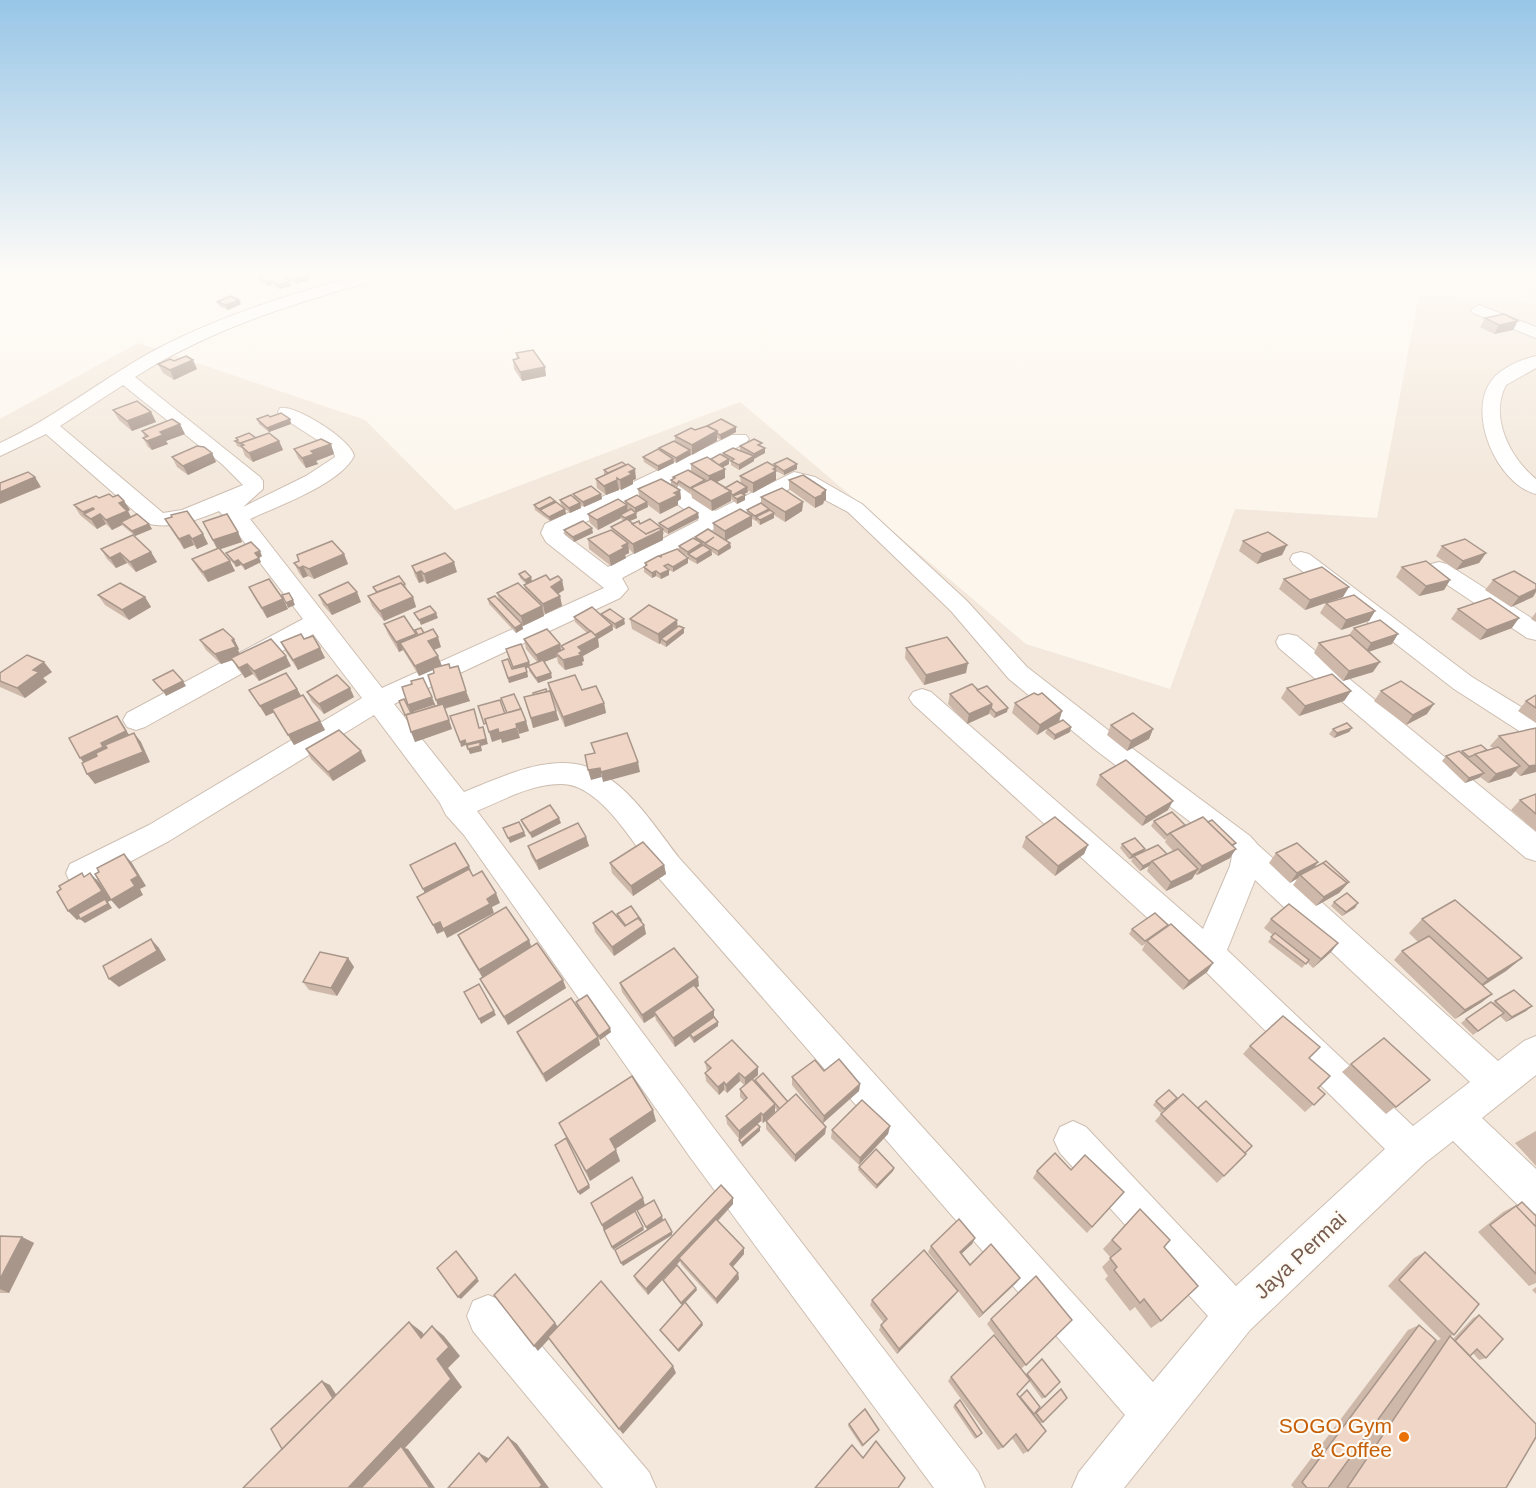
<svg xmlns="http://www.w3.org/2000/svg" width="1536" height="1488" viewBox="0 0 1536 1488" font-family="Helvetica,sans-serif">
<style>
.residential{fill:#f3e8db}
.lines{fill:none;stroke-linecap:round;stroke-linejoin:round}
.minor-casing{stroke:#cebeb2;stroke-width:2}
.minor{fill:#fff;fill-rule:evenodd}
.wall{fill:#ceb8aa}
.shaded-wall{fill:#a8968b}
.building{fill:#f0d6c6;stroke:#a8968b;stroke-width:1.5}
.food-dot{fill:#e8710a;stroke:#fefaf4;stroke-width:2}
.labels{text-anchor:middle;dominant-baseline:central;stroke-width:4.5;stroke-linejoin:round;paint-order:stroke}
.near-street-label{font-size:21px;fill:#775d50;stroke:#fefaf4}
.near-food-label{font-size:21px;fill:#c56008;stroke:#fefaf4;text-anchor:end}
</style>
<rect width="100%" height="100%" fill="#fcf6ed"/>
<path class="residential" d="M1497,271H1536V1488H0V419L138,343L365,420L455,510L740,402L1026,644L1170,689L1235,509L1377,518L1419,294L1531,301Z"/>
<g class="lines">
<g class="minor-casing">
<g id="minor">
<path d="M377,271H401L399,274C307,299 217,325 135,377L260,477L263,481V489L243,507L306,476L335,457L333,450L280,416L278,412L280,408C295,404 353,441 354,456C340,484 278,506 250,519L382,688L604,588L546,542L541,533L545,524L732,435H746L749,439L746,443L670,480L715,511L794,472L815,477L862,504L967,601L1027,667L1117,737L1250,836L1258,845L1498,1061L1524,1041L1536,1036V1075L1482,1118L1536,1169V1214L1522,1209L1453,1141L1425,1163L1250,1330L1124,1488H1072L1079,1472L1125,1415L658,877C637,848 600,783 561,784C531,784 503,800 477,811L716,1131L978,1472L985,1488H934L690,1157L464,835L446,815L440,803L374,715L169,841L92,882L81,886L70,882L66,873L70,864L149,825L362,698L313,634L145,727L136,730L127,727L123,720L127,713L303,619L229,522L219,511C197,520 173,529 149,524L46,434L0,456V443C56,417 103,378 157,349C227,312 302,291 377,271ZM123,385L222,464L243,485L182,510L163,513L60,426ZM797,485L848,512L951,611L1009,679L1097,751L1230,852L1232,856L1230,866L1203,929L931,692L922,689L913,692L909,698L913,704L1198,964L1385,1149L1236,1286L1086,1127L1073,1121L1060,1127L1054,1140L1060,1153L1208,1316L1153,1382L680,859C650,821 615,760 560,763C527,764 494,780 464,792L394,704L620,598L628,589L622,578ZM655,488L699,520L608,567L563,533ZM1255,880L1470,1082L1413,1126L1227,950Z"/>
<path d="M1479,305L1536,327V338L1473,313L1471,310Z"/>
<path d="M1536,356V368L1506,385C1489,417 1510,458 1536,479V494C1497,484 1466,413 1492,380C1501,368 1522,359 1536,356Z"/>
<path d="M1301,552L1309,554L1472,677L1536,716V739L1527,736L1454,689L1293,564L1290,559L1293,554Z"/>
<path d="M1439,562L1447,564L1536,621V640L1527,638L1431,574L1428,569L1431,564Z"/>
<path d="M1288,634L1297,636L1536,832V861L1526,858L1279,648L1276,642L1279,636Z"/>
<path d="M488,1295L503,1301L649,1472L656,1488H603L473,1331L467,1316L473,1301Z"/>
</g>
</g>
<use href="#minor" class="minor"/>
</g>
<g class="wall">
<path d="M282,271H300L310,280L296,284L286,279L290,281L291,286L279,289L273,284L268,286L260,281L259,277H283L282,273H283Z"/>
<path d="M217,302L241,304L228,310L219,306Z"/>
<path d="M1485,318L1513,330L1494,334L1480,327Z"/>
<path d="M516,353L546,376L522,381L514,369L513,360L517,359Z"/>
<path d="M174,361L197,369L174,380L163,373L158,364Z"/>
<path d="M113,410L151,412L156,422L132,431L119,420Z"/>
<path d="M270,417L290,419L291,424L269,432L259,424L257,419Z"/>
<path d="M736,427V432L721,440L717,438V441L692,455L690,454L691,455L676,463L674,461V463L658,471L644,462L643,457L660,450L659,448L675,442V436L695,430Z"/>
<path d="M142,431L185,434L166,441L168,444L152,450L148,447L143,438L145,437Z"/>
<path d="M236,438H256L279,441L283,450L253,462L245,456L242,448L237,446L235,441H237Z"/>
<path d="M740,446H762L765,453L754,459V461L739,470L731,465V462L729,461V464L723,467L725,469V478L717,482L725,488L741,483L740,476L774,466V464H797V469L784,475L776,471V480L753,493L747,490L748,492L743,494L745,495V500L737,504L731,499V501L712,511L692,498L691,492L690,493L679,485L677,488L680,490L681,499L678,501V505L660,514L648,505V507L636,513L637,518L629,521L633,524H640L659,526V523L699,518L668,534L663,531L664,534H662L663,540L634,554L629,549V553L625,555L626,558L611,566L589,549L588,539L612,531L611,527L623,521L621,518L598,530L590,523L588,514L625,504V501L639,496L638,489L671,485V480L674,479L673,477L691,472V464L723,456V453L740,451Z"/>
<path d="M294,449L334,454L316,461L318,464L306,468L298,458Z"/>
<path d="M212,453L216,462L188,475L177,467L172,457Z"/>
<path d="M604,470L636,479L633,480V484L621,490L618,488L619,490L606,495L597,488L596,479L604,475Z"/>
<path d="M789,480L826,490V500L824,501L823,504L815,508L789,489Z"/>
<path d="M573,494H601L602,499L584,507L581,505V508L570,513L561,505L560,500L574,497Z"/>
<path d="M113,497L124,501L130,510L128,511L131,517L152,529L135,536L122,525L112,530L106,524L97,529L80,515L74,505L99,498Z"/>
<path d="M761,497L803,502L802,511L785,522L774,515V518L760,525L757,522V520L756,521L752,519V526L726,540L730,543L731,548L718,556L712,552V555L697,564L688,559V556L681,552L688,563L673,572L668,569L669,575L661,579L656,576L652,578L644,572V567L645,566V563L659,557V556L679,551V546L695,539V537L714,533L713,523L747,513V510L761,503Z"/>
<path d="M555,501L556,502L565,509L566,514L550,521L535,510L534,505Z"/>
<path d="M165,519L203,534L208,544L197,549L194,545L184,549L171,529Z"/>
<path d="M203,522L238,532L242,542L220,549L235,571L208,582L198,569L192,559L217,549Z"/>
<path d="M564,530L593,533L574,542L565,535Z"/>
<path d="M1243,541L1287,545L1282,555L1257,564L1239,551Z"/>
<path d="M1442,546L1486,553L1479,563L1456,570L1436,556Z"/>
<path d="M101,549L151,552L157,562L136,572L127,563L116,568L107,559Z"/>
<path d="M226,553L262,556L259,558L261,562L245,570L241,565L236,567L229,558Z"/>
<path d="M344,554L348,564L314,579L308,576L303,578L299,573L294,563Z"/>
<path d="M412,566L457,572L427,584L424,581L419,583L415,576Z"/>
<path d="M1402,567L1450,580L1444,590L1419,596L1396,577Z"/>
<path d="M519,574L531,577L532,582L550,580H562L564,590L558,594L560,596L562,606L545,614L544,612V616L523,626H522L523,629L516,633L489,604L488,599L499,600L497,593L525,589L524,585L526,584L520,578Z"/>
<path d="M1284,579L1343,597L1305,610L1279,589Z"/>
<path d="M1493,580L1533,597L1511,607L1485,590Z"/>
<path d="M405,584L407,589L413,597L416,607L384,621L372,606L368,596L376,593L373,587Z"/>
<path d="M249,587L283,599L288,609L267,618L254,597Z"/>
<path d="M98,595L145,597L151,607L129,620L105,605Z"/>
<path d="M319,595L361,602L332,615L323,605Z"/>
<path d="M1326,603L1375,611L1369,621L1341,630L1320,613Z"/>
<path d="M1458,609L1512,628L1480,640L1451,619Z"/>
<path d="M1536,612V622L1531,619Z"/>
<path d="M601,614L625,624L616,629L613,627V630L598,639L599,647L583,656L584,661L582,662L583,665L565,670L558,663L557,657L544,662L552,678L538,683L529,671V667L526,668L528,677L509,683L502,661L512,669H513L506,649L529,662L530,665L537,662L526,649L524,639L561,651L562,650L561,646L587,633L575,622L574,617L601,616Z"/>
<path d="M630,619L684,628V633L666,647L661,644V643L659,644L632,629Z"/>
<path d="M384,624L416,636L415,630L424,633L441,647L434,650L438,656L441,666L450,668L470,701L445,709L452,729L415,742L408,720L399,701L411,714L438,705L434,673L433,670L419,676L403,650L399,652L388,634Z"/>
<path d="M1354,628L1392,644L1368,652L1373,672L1343,681L1314,653L1319,643L1349,635Z"/>
<path d="M234,639L239,649L238,650L240,654L291,666L259,681L253,674L245,678L237,668L233,660L221,664L206,650L200,640Z"/>
<path d="M304,639L320,648L325,658L298,670L286,652L281,642Z"/>
<path d="M906,648L966,673L924,685L905,658Z"/>
<path d="M52,672L43,678L47,682L25,698L0,687V673Z"/>
<path d="M548,683L582,690L604,703L606,713L565,727L551,696L559,720L533,728L524,697L549,691Z"/>
<path d="M1287,688L1351,691L1344,701L1299,716L1281,698Z"/>
<path d="M297,689L301,696L320,721L325,730L294,745L274,712L266,716L249,690Z"/>
<path d="M977,690L1007,712L994,718L989,713V714L967,724L948,704L950,694Z"/>
<path d="M1381,691L1427,714L1406,725L1374,701Z"/>
<path d="M307,692L354,697L324,714L312,702Z"/>
<path d="M1536,695V723L1518,711L1526,701Z"/>
<path d="M1015,703L1062,711L1059,721L1071,727L1070,732L1054,740L1045,733L1047,729L1037,735L1012,713Z"/>
<path d="M1111,725L1153,729L1149,739L1127,751L1107,735Z"/>
<path d="M1352,728L1349,732L1334,738L1329,734L1333,729Z"/>
<path d="M1536,728V772L1520,776L1515,771L1511,776L1488,783L1480,777L1465,783L1442,761L1446,756L1460,753L1462,751L1487,750L1493,748L1490,746L1499,736Z"/>
<path d="M306,749L366,761L333,781L311,759Z"/>
<path d="M1100,775L1168,810L1142,826L1096,785Z"/>
<path d="M1536,794V831L1511,810L1520,800Z"/>
<path d="M521,820L561,823L532,838L523,825Z"/>
<path d="M1154,821L1185,825L1208,822L1236,843L1233,847L1230,858L1197,875L1195,874L1192,879L1166,891L1147,871L1149,866L1140,871L1131,861L1133,858L1129,859L1120,848L1122,844L1145,849L1143,852L1167,854L1173,851L1165,842L1167,838L1165,840L1151,826Z"/>
<path d="M586,837L589,846L539,870L531,856L528,846Z"/>
<path d="M1026,837L1088,845L1084,854L1055,876L1022,847Z"/>
<path d="M1276,853L1314,868L1349,882L1339,893L1316,906L1293,885L1298,878L1290,883L1269,863Z"/>
<path d="M610,863L664,865L666,874L633,896L612,873Z"/>
<path d="M1334,902L1355,908L1342,916L1331,906Z"/>
<path d="M617,914L641,920V922L644,925L646,934L614,956L595,932L593,923L617,917Z"/>
<path d="M1271,919L1338,943L1331,952L1313,968L1307,962L1302,968L1268,942L1273,935L1264,928Z"/>
<path d="M1422,919L1522,958L1506,971L1483,986L1492,994L1482,1002L1455,1019L1394,960L1402,951L1418,942L1409,933Z"/>
<path d="M1168,925L1213,963L1207,972L1183,990L1142,950L1145,944L1142,946L1129,934L1132,929Z"/>
<path d="M458,935L529,940L531,947L566,988L508,1025L484,987L480,979L482,977L462,944Z"/>
<path d="M348,958L354,967L337,996L309,990L303,982Z"/>
<path d="M620,983L699,986L696,988L718,1022V1026L694,1043L690,1038V1036L675,1047L656,1020L655,1016L644,1023L622,992Z"/>
<path d="M1495,1001L1532,1006L1526,1011L1506,1022L1500,1016L1473,1035L1461,1023L1466,1019Z"/>
<path d="M576,1002L611,1032L600,1040L598,1037L600,1045L546,1082L521,1041L517,1032L597,1036L577,1006Z"/>
<path d="M1250,1046L1309,1058L1318,1088L1325,1094L1305,1112L1243,1054Z"/>
<path d="M705,1062L758,1067V1075L753,1079L826,1127L825,1134L795,1162L766,1129V1121L778,1111L775,1108V1112L763,1123L761,1121L739,1139L727,1124L726,1116L744,1101L740,1097V1089L744,1085L740,1081L727,1093L724,1090L719,1095L706,1081L705,1073L707,1071Z"/>
<path d="M1351,1064L1430,1080L1386,1114L1342,1072Z"/>
<path d="M824,1071L860,1084L859,1091L823,1123L792,1085V1077Z"/>
<path d="M1177,1098L1161,1113L1153,1105L1156,1101Z"/>
<path d="M1161,1114L1245,1153L1246,1154L1217,1183L1155,1121Z"/>
<path d="M656,1121L615,1149L620,1161L590,1181L564,1134L559,1123Z"/>
<path d="M890,1126L888,1134L859,1165L831,1138L832,1130Z"/>
<path d="M1536,1131V1166L1515,1143Z"/>
<path d="M859,1167L894,1168L893,1171L876,1189L858,1170Z"/>
<path d="M1071,1170L1124,1192L1087,1233L1033,1178L1037,1171Z"/>
<path d="M733,1198V1204L718,1221L744,1248V1254L733,1267L738,1273L739,1279L717,1304L681,1264L680,1261L648,1295L636,1281L634,1276Z"/>
<path d="M1522,1202L1536,1216V1283L1529,1286L1478,1232L1503,1212Z"/>
<path d="M1140,1209L1164,1247L1161,1321L1151,1328L1135,1307L1130,1311L1105,1279L1108,1276L1102,1267L1111,1258L1103,1249Z"/>
<path d="M0,1236L22,1237L34,1243L9,1293H0Z"/>
<path d="M975,1238L972,1244L961,1254L970,1265L1020,1278L1016,1283L979,1318L928,1252L931,1246Z"/>
<path d="M1425,1252L1454,1335L1450,1336L1453,1339L1473,1318L1479,1315L1486,1358L1479,1360L1473,1353L1470,1356L1506,1488H1294L1291,1485L1408,1330L1419,1325L1434,1342L1441,1339L1388,1286L1414,1258Z"/>
<path d="M663,1280L697,1290L685,1303L703,1325L679,1352L661,1332L660,1330L682,1305L664,1282Z"/>
<path d="M1536,1287V1294L1532,1290Z"/>
<path d="M958,1291L954,1296L897,1354L879,1330L881,1325L884,1323L870,1305L872,1300Z"/>
<path d="M991,1319L1072,1320L1021,1369L1026,1375L1042,1359L1045,1397L1042,1399L1029,1381L1017,1394L1020,1397L1027,1390L1033,1415L1058,1391L1043,1422L1040,1424L1028,1451L1023,1454L1012,1438L1003,1447L998,1450L948,1381L951,1377L1013,1358L987,1324Z"/>
<path d="M960,1400L982,1433L975,1439L953,1407Z"/>
<path d="M849,1424L878,1432L862,1447L848,1426Z"/>
</g>
<g class="shaded-wall">
<path d="M308,275L310,280L296,284L294,280Z"/>
<path d="M271,280L273,284L268,286L266,282Z"/>
<path d="M290,281L291,286L279,289L278,285Z"/>
<path d="M239,300L241,304L228,310L226,305Z"/>
<path d="M1518,321L1513,330L1494,334L1499,325Z"/>
<path d="M193,360L197,369L174,380L170,370Z"/>
<path d="M545,367L546,376L522,381L520,372Z"/>
<path d="M151,412L156,422L132,431L127,421Z"/>
<path d="M290,419L291,424L269,432L267,428Z"/>
<path d="M180,424L185,434L166,441L168,444L152,450L147,441L160,432Z"/>
<path d="M736,427V432L721,440L720,435Z"/>
<path d="M717,431V441L692,455V445Z"/>
<path d="M279,441L283,450L253,462L249,453Z"/>
<path d="M331,444L334,454L316,461L318,464L306,468L302,458L311,451Z"/>
<path d="M765,448V453L754,459V454Z"/>
<path d="M690,450L691,455L676,463V458Z"/>
<path d="M212,453L216,462L188,475L183,466Z"/>
<path d="M754,456V461L739,470V465Z"/>
<path d="M673,459L674,463L658,471V466Z"/>
<path d="M729,459V464L718,470V466Z"/>
<path d="M797,464V469L784,475V471Z"/>
<path d="M776,467V480L753,493V483Z"/>
<path d="M635,469L636,479L633,480V484L621,490L620,480L629,472Z"/>
<path d="M725,469V478L709,486V476Z"/>
<path d="M35,477L41,487L0,504V492Z"/>
<path d="M617,480L619,490L606,495L604,486Z"/>
<path d="M747,487L748,492L736,499L733,496V500V495Z"/>
<path d="M680,490L681,499L678,501V505L660,514L659,504Z"/>
<path d="M826,490V500L824,501L823,504L815,508V498L822,493Z"/>
<path d="M731,491V501L712,511L711,501Z"/>
<path d="M601,494L602,499L584,507L583,502Z"/>
<path d="M745,495V500L737,504V499Z"/>
<path d="M124,501L130,510L128,511L133,521L121,522L122,525L112,530L106,520L119,503Z"/>
<path d="M647,502L648,507L635,513V508Z"/>
<path d="M803,502L802,511L785,522V512Z"/>
<path d="M580,503L581,508L570,513L569,508Z"/>
<path d="M627,505L628,515H620L621,518L598,530L597,520Z"/>
<path d="M93,508L100,514L106,524L97,529L91,519L84,514L89,522L83,512Z"/>
<path d="M565,509L566,514L550,521L549,517Z"/>
<path d="M769,509V513L756,517L757,520L756,521L755,516Z"/>
<path d="M636,513L637,518L626,523L625,518Z"/>
<path d="M698,513L699,518L668,534V529Z"/>
<path d="M774,513V518L760,525V520Z"/>
<path d="M752,516V526L725,541V531Z"/>
<path d="M149,524L152,529L135,536L132,531Z"/>
<path d="M592,528L593,533L574,542L573,537Z"/>
<path d="M663,529V540L634,554L633,544Z"/>
<path d="M238,532L242,542L218,550L213,540Z"/>
<path d="M203,534L208,544L197,549L192,539Z"/>
<path d="M189,535L194,545L184,549L179,539Z"/>
<path d="M628,543L629,553L625,555L626,558L611,566L609,556L622,546Z"/>
<path d="M702,543V548L688,554V552Z"/>
<path d="M730,543L731,548L718,556V551Z"/>
<path d="M1287,545L1282,555L1257,564L1262,554Z"/>
<path d="M711,550L712,555L697,564L696,559Z"/>
<path d="M260,551L262,556L259,558L261,562L245,570L243,565L255,553Z"/>
<path d="M151,552L157,562L136,572L130,562Z"/>
<path d="M120,553L127,563L116,568L110,558Z"/>
<path d="M1486,553L1479,563L1456,570L1463,561Z"/>
<path d="M344,554L348,564L314,579L309,569Z"/>
<path d="M688,558V563L673,572V567Z"/>
<path d="M238,560L241,565L236,567L234,562Z"/>
<path d="M230,561L235,571L208,582L203,572Z"/>
<path d="M454,562L457,572L427,584L424,574Z"/>
<path d="M303,566L308,576L303,578L299,568Z"/>
<path d="M669,570V575L661,579L660,574Z"/>
<path d="M421,571L424,581L419,583L416,573Z"/>
<path d="M656,571V576L652,578V573Z"/>
<path d="M531,577L532,582L527,585L525,580Z"/>
<path d="M562,580L564,590L553,597L551,587Z"/>
<path d="M1450,580L1444,590L1419,596L1426,586Z"/>
<path d="M1349,587L1343,597L1305,610L1310,600Z"/>
<path d="M1536,589V592L1533,597L1511,607L1519,597Z"/>
<path d="M357,592L361,602L332,615L327,605Z"/>
<path d="M560,596L562,606L545,614L543,604Z"/>
<path d="M145,597L151,607L129,620L122,610Z"/>
<path d="M413,597L416,607L384,621L380,611Z"/>
<path d="M283,599L288,609L267,618L262,608Z"/>
<path d="M293,600L295,605L288,608L286,603Z"/>
<path d="M542,606L544,616L523,626L521,616Z"/>
<path d="M1375,611L1369,621L1341,630L1346,620Z"/>
<path d="M436,613L438,618L421,625L419,620Z"/>
<path d="M1519,618L1512,628L1480,640L1487,630Z"/>
<path d="M624,619L625,624L616,629L615,624Z"/>
<path d="M677,620L678,630L661,639V643L659,644L658,634Z"/>
<path d="M522,624L523,629L516,633L515,628Z"/>
<path d="M612,625L613,630L598,639L599,647L583,656L584,661L582,662L583,665L565,670L563,660L578,647L595,635Z"/>
<path d="M684,628V633L666,647V642Z"/>
<path d="M416,634L419,644L400,643L403,650L399,652L396,642Z"/>
<path d="M1398,634L1392,644L1365,653L1371,643Z"/>
<path d="M438,637L441,647L431,651L428,641Z"/>
<path d="M234,639L239,649L238,650L241,657L221,664L215,654Z"/>
<path d="M560,644L562,654L556,653L557,657L539,664L536,655Z"/>
<path d="M320,648L325,658L298,670L293,660Z"/>
<path d="M286,656L291,666L259,681L254,671Z"/>
<path d="M438,656L442,666L419,676L415,666Z"/>
<path d="M44,662L52,672L43,678L47,682L25,698L17,688L33,670Z"/>
<path d="M529,662L530,667L515,672L513,667Z"/>
<path d="M1380,662L1373,672L1343,681L1349,671Z"/>
<path d="M968,663L966,673L924,685L926,675Z"/>
<path d="M247,664L253,674L245,678L239,668Z"/>
<path d="M527,672L528,677L509,683L508,678Z"/>
<path d="M551,673L552,678L538,683L536,678Z"/>
<path d="M183,681L186,686L166,696L163,691Z"/>
<path d="M350,688L354,697L324,714L319,704Z"/>
<path d="M297,689L303,699L266,716L260,706Z"/>
<path d="M466,691L470,701L439,710L436,700Z"/>
<path d="M1351,691L1344,701L1299,716L1305,706Z"/>
<path d="M432,697L436,707L412,715L408,705Z"/>
<path d="M604,703L606,713L565,727L563,717Z"/>
<path d="M992,704L989,714L967,724L969,714Z"/>
<path d="M1434,704L1427,714L1406,725L1413,715Z"/>
<path d="M1008,708L1007,712L994,718L996,713Z"/>
<path d="M556,711L559,720L533,728L531,718Z"/>
<path d="M1062,711L1059,721L1037,735L1040,725Z"/>
<path d="M117,716L133,741L88,768L80,758L101,743Z"/>
<path d="M449,720L452,729L415,742L411,732Z"/>
<path d="M320,721L325,730L294,745L288,735Z"/>
<path d="M526,721L529,731L519,734L516,724Z"/>
<path d="M483,727L488,744L481,746L482,751L470,754L468,749L480,746L467,749L466,745L461,747L460,742Z"/>
<path d="M1071,727L1070,732L1054,740L1055,735Z"/>
<path d="M517,728L520,738L502,743L501,739L492,742L489,732L498,729Z"/>
<path d="M1352,728L1349,732L1334,738L1337,733Z"/>
<path d="M1153,729L1149,739L1127,751L1131,741Z"/>
<path d="M134,733L141,742L150,762L95,784L87,774Z"/>
<path d="M361,751L366,761L333,781L328,772Z"/>
<path d="M638,762L640,772L603,782L601,772Z"/>
<path d="M1536,765V772L1520,776L1529,766Z"/>
<path d="M1520,766L1511,776L1488,783L1496,774Z"/>
<path d="M600,768L602,777L591,780L588,770Z"/>
<path d="M1484,773L1479,778L1465,783L1469,778Z"/>
<path d="M1173,801L1168,810L1142,826L1146,817Z"/>
<path d="M559,818L561,823L532,838L530,833Z"/>
<path d="M524,832L526,836L510,843L508,838Z"/>
<path d="M586,837L589,846L539,870L536,861Z"/>
<path d="M1088,845L1084,854L1055,876L1058,866Z"/>
<path d="M1145,849L1142,853L1134,856L1133,858L1129,859L1132,855Z"/>
<path d="M1236,849L1230,858L1197,875L1202,866Z"/>
<path d="M124,854L132,863L146,886L140,889L143,895L119,909L111,900L131,880Z"/>
<path d="M1152,862L1149,866L1140,871L1143,866Z"/>
<path d="M1318,862L1311,872L1300,875L1298,878L1290,883L1297,873Z"/>
<path d="M664,865L666,874L633,896L631,886Z"/>
<path d="M469,866L473,876L427,898L423,889Z"/>
<path d="M1198,869L1192,879L1166,891L1171,882Z"/>
<path d="M90,873L99,882L111,900L108,902L112,908L85,923L80,919L107,902L77,920L68,911Z"/>
<path d="M1349,882L1339,893L1316,906L1324,897Z"/>
<path d="M496,893L500,903L492,907L494,913L447,938L443,929L487,899Z"/>
<path d="M1358,903L1355,908L1342,916L1346,912Z"/>
<path d="M440,922L444,931L437,934L433,925Z"/>
<path d="M644,925L646,934L614,956L612,947Z"/>
<path d="M151,939L159,948L166,960L119,987L109,979Z"/>
<path d="M529,940L532,949L483,979L479,970Z"/>
<path d="M1338,943L1331,952L1313,968L1321,959Z"/>
<path d="M348,958L354,967L337,996L331,988Z"/>
<path d="M1522,958L1506,971L1473,992L1488,979Z"/>
<path d="M1213,963L1207,972L1183,990L1189,981Z"/>
<path d="M698,977L699,986L656,1015L654,1012L655,1016L644,1023L642,1015Z"/>
<path d="M563,980L566,988L508,1025L504,1017Z"/>
<path d="M1492,994L1482,1002L1455,1019L1465,1010Z"/>
<path d="M1532,1006L1526,1011L1506,1022L1512,1017Z"/>
<path d="M714,1010V1019L690,1034V1036L675,1047L673,1038Z"/>
<path d="M494,1011L496,1015L481,1024L479,1019Z"/>
<path d="M718,1022V1026L694,1043L693,1038Z"/>
<path d="M610,1028L611,1032L600,1040L599,1036Z"/>
<path d="M598,1037L600,1045L546,1082L543,1074Z"/>
<path d="M758,1067V1075L745,1086V1078Z"/>
<path d="M739,1073L740,1081L727,1093L726,1085Z"/>
<path d="M724,1082V1090L719,1095L718,1087Z"/>
<path d="M860,1084L859,1091L823,1123L824,1116Z"/>
<path d="M775,1104V1112L763,1123V1115Z"/>
<path d="M653,1110L656,1121L614,1150L610,1139Z"/>
<path d="M761,1113V1121L739,1139V1131Z"/>
<path d="M890,1126L888,1134L859,1165L860,1158Z"/>
<path d="M760,1127V1131L742,1147L741,1143Z"/>
<path d="M826,1127L825,1134L795,1162V1155Z"/>
<path d="M616,1150L620,1161L590,1181L586,1171Z"/>
<path d="M894,1168L893,1171L876,1189L877,1185Z"/>
<path d="M589,1185L590,1188L580,1195L578,1192Z"/>
<path d="M643,1198L645,1205L604,1231L602,1225Z"/>
<path d="M733,1198V1204L681,1260L679,1258L680,1261L648,1295L646,1289Z"/>
<path d="M662,1216L663,1220L647,1230L646,1227Z"/>
<path d="M643,1227L644,1230L613,1250L612,1247Z"/>
<path d="M672,1232V1235L623,1266L621,1263Z"/>
<path d="M22,1237L34,1243L9,1293L0,1289V1279Z"/>
<path d="M975,1238L972,1244L957,1258L960,1252Z"/>
<path d="M744,1248V1254L730,1270V1264Z"/>
<path d="M459,1254L479,1281L461,1299L458,1297Z"/>
<path d="M738,1273L739,1279L717,1304L716,1299Z"/>
<path d="M1020,1278L1016,1283L979,1318L983,1313Z"/>
<path d="M696,1288L697,1290L682,1306L681,1303Z"/>
<path d="M958,1291L954,1296L897,1354L899,1349Z"/>
<path d="M409,1322L422,1332L433,1347L421,1338Z"/>
<path d="M555,1323L559,1328L538,1351L534,1346Z"/>
<path d="M702,1323L703,1325L679,1352L678,1350Z"/>
<path d="M432,1326L444,1336L460,1356L448,1368L462,1387L405,1448L408,1449L435,1488H348L437,1359Z"/>
<path d="M673,1366L676,1373L623,1434L619,1429Z"/>
<path d="M322,1381L330,1385L343,1405L284,1451Z"/>
<path d="M508,1437L517,1444L549,1488H539Z"/>
<path d="M479,1453L490,1459L486,1462Z"/>
</g>
<g class="building">
<path d="M285,271H300L308,275L294,280L282,273L286,272Z"/>
<path d="M276,272L290,281L278,285L271,280L266,282L259,277Z"/>
<path d="M230,296L239,300L226,305L217,302Z"/>
<path d="M1504,314L1518,321L1499,325L1485,318Z"/>
<path d="M533,350L545,367L520,372L513,360L519,358L516,353Z"/>
<path d="M186,356L193,360L170,370L158,364L170,359L174,361Z"/>
<path d="M137,401L151,412L127,421L113,410Z"/>
<path d="M281,413L290,419L267,428L257,419L268,415L270,417Z"/>
<path d="M172,419L180,424L160,432L163,435L147,441L143,438L148,436L142,431Z"/>
<path d="M721,419L736,427L720,435L717,433V431L707,426Z"/>
<path d="M707,426L717,431L692,445L675,436L691,428L695,430Z"/>
<path d="M249,433L256,438L241,443L242,444L235,441L238,440L236,438Z"/>
<path d="M269,433L279,441L249,453L241,446L244,445L241,443Z"/>
<path d="M321,439L331,444L311,451L314,454L302,458L294,449Z"/>
<path d="M754,439L762,443L758,445L765,448L754,454L740,446Z"/>
<path d="M674,441L690,450L676,458L659,448Z"/>
<path d="M197,446L204,447L212,453L183,466L172,457Z"/>
<path d="M733,448L754,456L739,465L731,461L734,459L723,453Z"/>
<path d="M658,449L673,459L658,466L643,457Z"/>
<path d="M720,454L729,459L719,465L711,459Z"/>
<path d="M707,457L725,469L709,476L691,464Z"/>
<path d="M787,458L797,464L784,471L774,464Z"/>
<path d="M622,462L626,465L608,473L604,470Z"/>
<path d="M767,462L776,467L773,469L776,471L753,483L740,476Z"/>
<path d="M628,464L635,469L629,472L632,474L620,480L617,478V480L604,486L596,479Z"/>
<path d="M688,470L705,480L690,488L679,481L677,484L671,480L675,478L673,477Z"/>
<path d="M28,472L35,477L0,492V483Z"/>
<path d="M803,475L826,490L822,493L824,494L815,498L789,480Z"/>
<path d="M661,479L680,490L674,493L678,495L659,504L638,489Z"/>
<path d="M711,479L731,491L711,501L691,488Z"/>
<path d="M737,481L747,487L733,495L731,494V491L725,488Z"/>
<path d="M591,486L601,494L583,502L573,494Z"/>
<path d="M782,488L803,502L785,512L761,497Z"/>
<path d="M741,493L745,495L737,499L733,496Z"/>
<path d="M109,494L113,497L118,495L124,501L119,503L127,511L106,520L100,514L91,519L84,514L94,509L93,508L83,512L74,505L96,496L99,498Z"/>
<path d="M571,495L580,503L569,508L560,500Z"/>
<path d="M637,495L647,502L635,508L625,501Z"/>
<path d="M550,497L555,501L539,509L534,505Z"/>
<path d="M618,499L627,505L597,520L588,514Z"/>
<path d="M556,502L565,509L549,517L540,510Z"/>
<path d="M761,503L769,509L755,516L747,510Z"/>
<path d="M689,507L698,513L668,529L659,523Z"/>
<path d="M631,509L636,513L625,518L620,515Z"/>
<path d="M740,509L752,516L725,531L713,523Z"/>
<path d="M770,510L774,513L760,520L756,517Z"/>
<path d="M187,511L203,534L192,539L189,535L179,539L165,519L172,517L171,515Z"/>
<path d="M137,514L149,524L132,531L121,522Z"/>
<path d="M227,514L238,532L213,540L203,522Z"/>
<path d="M627,519L646,534L659,528L662,530L633,544L611,527Z"/>
<path d="M650,519L663,529L662,530L659,528L646,534L632,524L639,521L640,524Z"/>
<path d="M583,521L592,528L573,537L564,530Z"/>
<path d="M708,529L730,543L718,551L705,544L714,537L705,543L695,537Z"/>
<path d="M611,530L628,543L622,546L624,548L609,556L588,539Z"/>
<path d="M1268,532L1287,545L1262,554L1243,541Z"/>
<path d="M133,535L151,552L130,562L120,553L110,558L101,549Z"/>
<path d="M693,538L702,543L688,552L679,546Z"/>
<path d="M1465,539L1486,553L1463,561L1442,546Z"/>
<path d="M332,541L344,554L309,569L303,566L299,568L294,563L299,561L297,555Z"/>
<path d="M251,542L260,551L255,553L259,558L243,565L238,560L234,562L226,553Z"/>
<path d="M703,545L711,550L696,559L688,554Z"/>
<path d="M219,548L230,561L203,572L192,559Z"/>
<path d="M677,549L688,558L673,567L668,564L664,566L669,570L660,574L656,571L652,573L644,567L647,565L645,563L658,556L662,557L659,556Z"/>
<path d="M445,553L454,562L424,574L421,571L416,573L412,566Z"/>
<path d="M1426,561L1450,580L1426,586L1402,567Z"/>
<path d="M1322,567L1349,587L1310,600L1284,579Z"/>
<path d="M525,571L531,577L525,580L519,574Z"/>
<path d="M1514,571L1536,584V589L1519,597L1493,580Z"/>
<path d="M546,575L550,580L558,576L562,580L551,587L560,596L543,604L524,585Z"/>
<path d="M399,576L405,584L403,585L401,583L377,592L373,587Z"/>
<path d="M269,579L283,599L262,608L249,587Z"/>
<path d="M348,582L357,592L327,605L319,595Z"/>
<path d="M120,583L145,597L122,610L98,595Z"/>
<path d="M401,583L413,597L380,611L368,596Z"/>
<path d="M518,583L542,606L521,616L497,593Z"/>
<path d="M289,593L293,600L286,603L282,595Z"/>
<path d="M1354,595L1375,611L1346,620L1326,603Z"/>
<path d="M495,596L522,624L515,628L488,599Z"/>
<path d="M1490,598L1519,618L1487,630L1458,609Z"/>
<path d="M649,605L677,620L658,634L630,619Z"/>
<path d="M430,606L436,613L419,620L414,613Z"/>
<path d="M592,607L612,625L595,635L574,617Z"/>
<path d="M610,609L624,619L615,624L601,614Z"/>
<path d="M404,616L416,634L396,642L384,624Z"/>
<path d="M1380,620L1398,634L1371,643L1354,628Z"/>
<path d="M679,626L684,628L666,642L661,639Z"/>
<path d="M421,628L424,633L418,635L415,630Z"/>
<path d="M223,629L234,639L232,640L236,647L215,654L200,640Z"/>
<path d="M433,629L438,637L428,641L438,656L415,666L400,643Z"/>
<path d="M547,629L560,644L536,655L524,639Z"/>
<path d="M591,631L597,637L578,647L582,651L579,653L581,655L563,660L556,653L564,649L561,646Z"/>
<path d="M301,634L304,639L313,636L320,648L293,660L281,642Z"/>
<path d="M1350,635L1380,662L1349,671L1319,643Z"/>
<path d="M947,637L968,663L926,675L906,648Z"/>
<path d="M271,639L286,656L254,671L247,664L239,668L231,658Z"/>
<path d="M521,644L529,662L513,667L506,649Z"/>
<path d="M27,655L44,662L33,670L39,672L17,688L0,681V673Z"/>
<path d="M508,659L512,669L525,666L527,672L508,678L502,661Z"/>
<path d="M543,660L551,673L536,678L528,666Z"/>
<path d="M449,664L450,668L458,666L466,691L436,700L428,675L434,673L433,668Z"/>
<path d="M173,670L183,681L163,691L153,680Z"/>
<path d="M286,673L297,689L260,706L249,690Z"/>
<path d="M1332,674L1351,691L1305,706L1287,688Z"/>
<path d="M337,675L350,688L319,704L307,692Z"/>
<path d="M575,675L582,690L596,686L604,703L563,717L548,683Z"/>
<path d="M423,678L432,697L408,705L402,687L412,684L411,681Z"/>
<path d="M1401,681L1434,704L1413,715L1381,691Z"/>
<path d="M972,684L992,704L969,714L950,694Z"/>
<path d="M987,686L1008,708L996,713L991,708L992,704L977,690Z"/>
<path d="M546,689L547,692L534,695L533,693Z"/>
<path d="M550,691L556,711L531,718L524,697Z"/>
<path d="M1034,693L1038,695L1042,693L1062,711L1040,725L1015,703Z"/>
<path d="M514,694L521,709L507,713L501,698Z"/>
<path d="M303,695L320,721L288,735L272,709Z"/>
<path d="M1536,695V708L1526,701Z"/>
<path d="M404,699L411,713L405,715L399,701Z"/>
<path d="M500,700L505,714L485,719L486,723L484,724L478,706Z"/>
<path d="M434,704L435,706L414,713L413,711Z"/>
<path d="M443,704L449,720L411,732L406,715Z"/>
<path d="M474,709L479,728L483,727L486,739L466,744L465,740L460,742L450,716Z"/>
<path d="M521,709L526,721L516,724L517,728L499,733L498,729L489,732L485,719Z"/>
<path d="M1133,713L1153,729L1131,741L1111,725Z"/>
<path d="M117,716L126,731L101,743L103,747L80,758L69,738Z"/>
<path d="M1063,720L1071,727L1055,735L1047,728Z"/>
<path d="M1347,723L1352,728L1337,733L1333,729Z"/>
<path d="M1536,728V765L1529,766L1499,736Z"/>
<path d="M339,730L361,751L328,772L306,749Z"/>
<path d="M134,733L143,752L87,774L82,763L97,756L96,753L107,748L105,745Z"/>
<path d="M627,733L638,762L601,772L600,768L588,770L585,755L595,753L591,743Z"/>
<path d="M480,742V746L468,749L467,745Z"/>
<path d="M1481,745L1487,750L1469,757L1462,751Z"/>
<path d="M1498,747L1520,766L1496,774L1475,754Z"/>
<path d="M1459,751L1484,773L1469,778L1446,756Z"/>
<path d="M1126,760L1173,801L1146,817L1100,775Z"/>
<path d="M1536,794V814L1520,800Z"/>
<path d="M550,805L559,818L530,833L521,820Z"/>
<path d="M1172,812L1185,825L1167,835L1154,821Z"/>
<path d="M1055,817L1088,845L1058,866L1026,837Z"/>
<path d="M1203,817L1236,849L1202,866L1170,833Z"/>
<path d="M1212,820L1236,843L1232,845L1208,822Z"/>
<path d="M519,822L524,832L508,838L503,828Z"/>
<path d="M578,823L586,837L536,861L528,846Z"/>
<path d="M1135,838L1145,849L1132,855L1122,844Z"/>
<path d="M643,842L664,865L631,886L610,863Z"/>
<path d="M455,843L469,866L423,889L410,865Z"/>
<path d="M1297,843L1318,862L1297,873L1276,853Z"/>
<path d="M1158,845L1167,854L1143,866L1134,856Z"/>
<path d="M1178,849L1198,869L1171,882L1152,861Z"/>
<path d="M124,854L138,876L131,880L135,886L111,900L95,874L99,872L97,868Z"/>
<path d="M1326,861L1349,882L1347,883L1323,863Z"/>
<path d="M1323,863L1347,883L1324,897L1300,875Z"/>
<path d="M469,869L473,876L482,871L496,893L487,899L490,904L443,929L440,922L433,925L417,897Z"/>
<path d="M82,873L84,877L90,873L102,891L68,911L57,892L61,889L59,886Z"/>
<path d="M1347,893L1358,903L1346,912L1334,902Z"/>
<path d="M105,899L108,904L80,919L78,914Z"/>
<path d="M1455,900L1522,958L1488,979L1422,919Z"/>
<path d="M1289,904L1338,943L1321,959L1271,919Z"/>
<path d="M631,906L641,920H640L638,918L626,926L617,914Z"/>
<path d="M506,907L529,940L479,970L458,935Z"/>
<path d="M612,911L625,926L638,918L644,925L612,947L593,923Z"/>
<path d="M1155,913L1168,925L1145,941L1132,929Z"/>
<path d="M1171,924L1213,963L1189,981L1147,941Z"/>
<path d="M1275,933L1309,960L1306,964L1271,937Z"/>
<path d="M1429,936L1492,994L1465,1010L1402,951Z"/>
<path d="M151,939L157,951L109,979L103,966Z"/>
<path d="M537,943L563,980L504,1017L480,979Z"/>
<path d="M674,948L698,977L642,1015L620,983Z"/>
<path d="M320,952L348,958L331,988L303,982Z"/>
<path d="M479,984L494,1011L479,1019L464,992Z"/>
<path d="M694,985L714,1010L673,1038L654,1012Z"/>
<path d="M1514,990L1532,1006L1512,1017L1495,1001Z"/>
<path d="M587,995L610,1028L599,1036L576,1002Z"/>
<path d="M571,998L598,1037L543,1074L517,1032Z"/>
<path d="M1491,1002L1504,1013L1478,1031L1466,1019Z"/>
<path d="M1283,1016L1320,1047L1309,1058L1330,1076L1318,1088L1325,1094L1314,1105L1250,1046Z"/>
<path d="M714,1017L718,1022L693,1038L690,1034Z"/>
<path d="M1384,1038L1430,1080L1396,1107L1351,1064Z"/>
<path d="M732,1040L758,1067L745,1078L739,1073L726,1085L724,1082L718,1087L705,1073L711,1068L705,1062Z"/>
<path d="M839,1059L860,1084L824,1116L792,1077L815,1060L824,1071Z"/>
<path d="M763,1073L788,1102L780,1109L755,1080Z"/>
<path d="M632,1076L653,1110L610,1139L616,1150L586,1171L559,1123Z"/>
<path d="M752,1079L775,1104L763,1115L761,1113L739,1131L726,1116L747,1098L740,1089Z"/>
<path d="M1169,1090L1177,1098L1164,1109L1156,1101Z"/>
<path d="M796,1094L826,1127L795,1155L766,1121Z"/>
<path d="M1183,1094L1246,1154L1224,1176L1161,1114Z"/>
<path d="M862,1100L890,1126L860,1158L832,1130Z"/>
<path d="M1206,1101L1252,1146L1245,1153L1198,1108Z"/>
<path d="M757,1124L760,1127L741,1143L739,1140Z"/>
<path d="M566,1138L589,1185L578,1192L555,1145Z"/>
<path d="M876,1149L894,1168L877,1185L859,1167Z"/>
<path d="M1055,1153L1071,1170L1085,1155L1124,1192L1092,1227L1037,1171Z"/>
<path d="M632,1177L643,1198L602,1225L591,1203Z"/>
<path d="M721,1185L733,1198L646,1289L634,1276Z"/>
<path d="M654,1200L662,1216L646,1227L637,1210Z"/>
<path d="M1522,1202L1536,1216V1227L1516,1207Z"/>
<path d="M1516,1206L1536,1227V1274L1490,1225Z"/>
<path d="M1140,1209L1170,1240L1164,1247L1198,1286L1161,1321L1144,1299L1140,1303L1114,1270L1117,1267L1110,1258L1121,1249L1112,1240Z"/>
<path d="M635,1211L643,1227L612,1247L604,1230Z"/>
<path d="M665,1219L672,1232L621,1263L615,1250Z"/>
<path d="M716,1219L744,1248L730,1264L738,1273L716,1299L679,1258Z"/>
<path d="M959,1219L975,1238L960,1252L970,1265L991,1244L1020,1278L983,1313L931,1246Z"/>
<path d="M0,1236L22,1237L0,1279Z"/>
<path d="M924,1250L958,1291L899,1349L881,1325L887,1319L872,1300Z"/>
<path d="M456,1251L477,1278L458,1297L437,1268Z"/>
<path d="M1425,1252L1479,1304L1454,1335L1399,1280Z"/>
<path d="M677,1265L696,1288L681,1303L663,1280Z"/>
<path d="M515,1274L555,1323L534,1346L494,1295Z"/>
<path d="M1036,1276L1072,1320L1026,1365L991,1319Z"/>
<path d="M601,1281L673,1366L619,1429L548,1337Z"/>
<path d="M685,1302L702,1323L678,1350L660,1330Z"/>
<path d="M1479,1315L1503,1339L1486,1358L1477,1349L1470,1356L1455,1341Z"/>
<path d="M409,1322L421,1338L432,1326L449,1347L437,1359L451,1379L348,1488H243Z"/>
<path d="M1419,1325L1436,1340L1328,1488H1307L1302,1482Z"/>
<path d="M994,1335L1030,1380L1017,1394L1046,1431L1028,1451L1016,1434L1003,1447L951,1377Z"/>
<path d="M1450,1336L1536,1424V1437L1506,1488H1347Z"/>
<path d="M1042,1359L1060,1382L1045,1397L1027,1374Z"/>
<path d="M322,1381L333,1398L282,1449L271,1429Z"/>
<path d="M1061,1389L1067,1398L1043,1422L1036,1413Z"/>
<path d="M1027,1390L1040,1407L1034,1414L1020,1397Z"/>
<path d="M960,1400L982,1433L977,1437L955,1405Z"/>
<path d="M865,1409L879,1430L863,1445L849,1424Z"/>
<path d="M508,1437L542,1485L539,1488H448L479,1453L486,1462Z"/>
<path d="M876,1441L905,1478L898,1488H815L852,1445L863,1458Z"/>
<path d="M401,1446L430,1488H361Z"/>
</g>
<linearGradient id="sky" x2="0" y2="1"><stop stop-color="#98c6e7"/><stop offset="0.57" stop-color="#fefbf7"/><stop offset="1" stop-color="#fefbf7" stop-opacity="0"/></linearGradient>
<rect width="1536" height="479" fill="url(#sky)"/>
<circle class="food-dot" cx="1404" cy="1437" r="6"/>
<g class="labels">
<g class="near-street-label">
<text transform="translate(1300 1255) rotate(-43)">Jaya Permai</text>
</g>
<g class="near-food-label">
<text x="1392" y="1425">SOGO Gym<tspan x="1392" dy="24">&amp; Coffee</tspan></text>
</g>
</g>
</svg>
